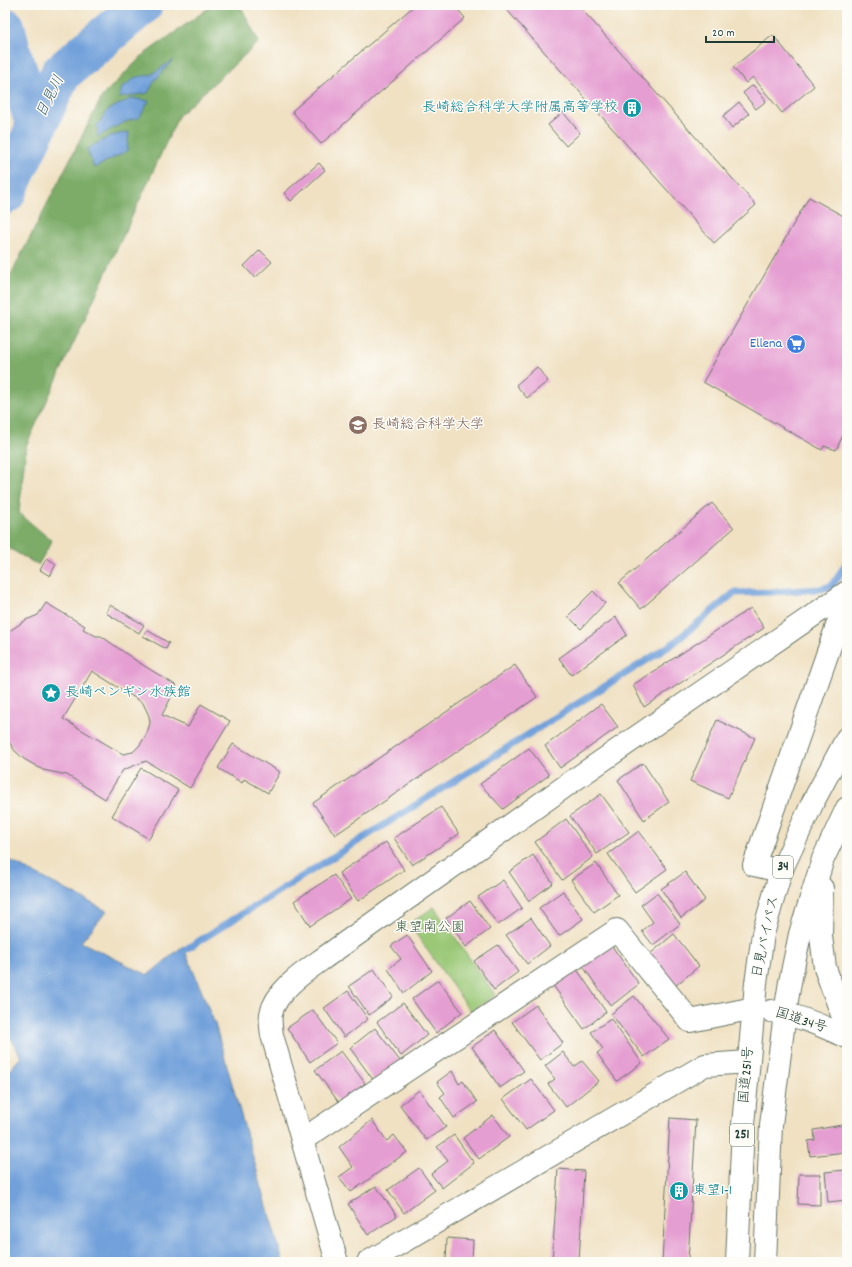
<svg xmlns="http://www.w3.org/2000/svg" width="852" height="1267" viewBox="0 0 852 1267" font-family="Dekko,'Klee One',sans-serif">
<style>
.green{fill:#9ac876;stroke:#5c8255}
.forest{fill:#7bac67;stroke:#4d744e}
.water{fill:#71a0da;stroke:#486e87}
.lines{fill:none;stroke-linecap:round;stroke-linejoin:round}
.stream{stroke:#71a0da;stroke-width:7}
.river{stroke:#71a0da;stroke-width:41}
.building{fill:#e59ed2;fill-rule:evenodd}
.minor-casing{stroke:#687666;stroke-width:24}
.highway-casing{stroke:#687666;stroke-width:24}
.minor{stroke:#fff;stroke-width:22}
.highway{stroke:#fff;stroke-width:22}
.labels{text-anchor:middle;dominant-baseline:central;stroke-width:3;stroke-linejoin:round;paint-order:stroke}
.shield{fill:#fdfcf7;stroke:#62766e;stroke-width:1}
.shield-label{font-size:13px;font-weight:bold;fill:#1f3d34}
.culture-label{font-size:14px;fill:#0d838f;stroke:#fdfcf7;text-anchor:start}
.shop-label{font-size:14px;fill:#366cbe;stroke:#fdfcf7;text-anchor:end}
.education-label{font-size:14px;fill:#785e54;stroke:#fdfcf7;text-anchor:start}
.park-label{font-size:14px;fill:#3e6044;stroke:#fdfcf7}
.street-label{font-size:14px;fill:#1f3d34;stroke:#fdfcf7}
.water-label{font-size:15px;font-style:italic;fill:#3c606e;stroke:#fdfcf7}
</style>
<rect width="100%" height="100%" fill="#fdfcf7"/>
<filter id="ink" filterUnits="userSpaceOnUse"><feTurbulence type="fractalNoise" baseFrequency=".025" numOctaves="2"/><feDisplacementMap in="SourceGraphic" scale="8" xChannelSelector="R" yChannelSelector="G"/><feConvolveMatrix kernelMatrix="1 2 1 2 8 2 1 2 1" color-interpolation-filters="sRGB"/></filter>
<filter id="wash" filterUnits="userSpaceOnUse"><feTurbulence type="fractalNoise" baseFrequency=".012" numOctaves="4" result="noise"/><feDisplacementMap in="SourceGraphic" scale="16" xChannelSelector="R" yChannelSelector="G"/><feGaussianBlur stdDeviation="0.9" result="paint"/><feColorMatrix in="noise" values="0 0 0 0 0 0 0 0 0 0 0 0 0 0 0 0 0 1.4 0 .05"/><feComposite in="paint" operator="in"/></filter>
<g filter="url(#wash)">
<rect width="100%" height="100%" fill="#f0e1c3"/>
<path class="green" d="M434,907L495,995L471,1012L409,924Z"/>
<path class="forest" d="M213,5H240L259,42L179,115L26,446L19,513L52,541L38,565L5,546V286L103,95L143,55Z"/>
<g class="water">
<path d="M173,60L155,80L148,93L119,98L122,88L136,77L151,75Z"/>
<path d="M132,98L149,101L139,118C123,121 112,129 98,137L97,126L108,110Z"/>
<path d="M129,132L127,151L94,168L87,149L110,136Z"/>
<path d="M5,858L107,911L81,942L148,975L183,946L215,1024L283,1262H5V1075L21,1057L5,1027Z"/>
</g>
<g class="lines">
<path class="stream" d="M183,951L671,645L734,593L772,592L820,589L831,586L838,577L847,561"/>
<g class="river">
<path d="M5,28L11,54L37,126"/>
<path d="M5,194L61,73L142,5"/>
</g>
</g>
<g id="blocks">
<g class="building">
<path d="M415,5H454L465,18L321,144L292,111Z"/>
<path d="M512,5H578L756,205L714,243L507,10Z"/>
<path d="M773,35L814,86L782,113L753,77L746,83L733,67Z"/>
<path d="M753,85L766,101L756,109L743,93Z"/>
<path d="M739,102L749,114L732,128L723,116Z"/>
<path d="M563,112L580,133L566,146L548,125Z"/>
<path d="M319,163L325,170L291,201L284,193Z"/>
<path d="M809,197L847,218V433H844L836,450L824,446L822,450L703,382Z"/>
<path d="M260,250L272,262L255,278L244,266Z"/>
<path d="M537,367L548,381L527,398L516,385Z"/>
<path d="M712,503L734,528L641,609L619,583Z"/>
<path d="M47,558L56,564L50,576L40,570Z"/>
<path d="M593,591L605,603L581,629L568,616Z"/>
<path d="M46,603L85,626L83,629L96,636H101L138,662L177,686L162,715L188,727L201,704L230,721L190,788L146,761L123,770L105,799L67,775L43,770L24,759L15,751L5,736V634L26,620L38,615ZM92,671L143,703L149,716L150,723L147,733L140,745L133,752L123,754L63,719Z"/>
<path d="M110,605L144,625L139,633L106,613Z"/>
<path d="M751,608L764,628L644,707L633,685Z"/>
<path d="M616,617L627,635L571,675L559,658Z"/>
<path d="M147,630L169,643L166,649L143,636Z"/>
<path d="M515,665L537,697L335,835L313,803Z"/>
<path d="M601,704L618,727L560,768L545,746Z"/>
<path d="M717,720L755,738L728,798L690,781Z"/>
<path d="M233,744L280,772L268,793L244,779L242,783L218,768Z"/>
<path d="M529,748L549,775L503,809L480,784Z"/>
<path d="M643,763L669,802L644,820L618,780Z"/>
<path d="M141,768L178,790L149,839L112,816Z"/>
<path d="M601,794L629,832L597,854L570,816Z"/>
<path d="M441,807L459,834L412,865L394,838Z"/>
<path d="M566,819L593,857L562,880L535,842Z"/>
<path d="M639,831L667,869L635,892L608,854Z"/>
<path d="M386,842L404,870L358,901L339,873Z"/>
<path d="M533,855L553,883L529,901L509,872Z"/>
<path d="M596,863L618,895L594,912L571,880Z"/>
<path d="M685,872L705,900L681,918L661,889Z"/>
<path d="M334,875L351,899L310,926L294,901Z"/>
<path d="M503,880L522,908L498,925L478,897Z"/>
<path d="M563,891L583,919L559,936L539,908Z"/>
<path d="M657,893L680,924L653,945L642,931L653,922L641,905Z"/>
<path d="M470,901L490,929L466,947L446,918Z"/>
<path d="M531,918L550,946L527,964L506,935Z"/>
<path d="M674,934L699,966L675,986L650,954Z"/>
<path d="M407,935L432,971L404,993L388,969L401,959L391,946Z"/>
<path d="M498,945L518,972L494,990L474,961Z"/>
<path d="M611,945L639,984L611,1006L582,965Z"/>
<path d="M574,965L606,1012L584,1029L550,981Z"/>
<path d="M374,969L393,997L369,1015L349,986Z"/>
<path d="M438,980L462,1012L436,1033L412,999Z"/>
<path d="M348,991L368,1019L344,1037L324,1008Z"/>
<path d="M634,996L669,1039L644,1057L611,1014Z"/>
<path d="M403,1003L427,1035L401,1056L377,1022Z"/>
<path d="M536,1005L563,1043L540,1060L512,1022Z"/>
<path d="M313,1010L337,1043L310,1062L287,1028Z"/>
<path d="M611,1019L642,1063L617,1081L597,1053L603,1049L591,1032Z"/>
<path d="M375,1028L400,1061L374,1081L350,1048Z"/>
<path d="M495,1030L524,1071L500,1088L472,1047Z"/>
<path d="M341,1051L365,1083L340,1104L315,1070Z"/>
<path d="M563,1052L574,1067L582,1061L599,1081L566,1107L548,1084L555,1079L545,1066Z"/>
<path d="M452,1071L459,1084L463,1081L477,1102L454,1118L440,1097L445,1093L437,1082Z"/>
<path d="M531,1079L554,1110L526,1130L503,1099Z"/>
<path d="M419,1090L446,1127L426,1140L400,1105Z"/>
<path d="M493,1115L509,1137L479,1159L463,1138Z"/>
<path d="M670,1118L696,1120L688,1262H662Z"/>
<path d="M372,1120L387,1141L394,1135L407,1152L351,1192L339,1177L353,1167L339,1147Z"/>
<path d="M847,1124V1152L810,1156L808,1141L815,1140L814,1130Z"/>
<path d="M454,1135L474,1163L442,1188L431,1174L448,1161L437,1147Z"/>
<path d="M419,1168L435,1190L404,1213L388,1190Z"/>
<path d="M558,1169L584,1171L579,1262H552Z"/>
<path d="M845,1170L847,1200L828,1202L825,1172Z"/>
<path d="M799,1174H820V1205L798,1204Z"/>
<path d="M376,1186L397,1216L368,1235L348,1204Z"/>
<path d="M447,1238L473,1240L472,1262H446Z"/>
</g>
</g>
</g>
<g filter="url(#ink)">
<use href="#blocks" fill-opacity="0" stroke="#687666" stroke-width="1"/>
<g class="lines">
<g class="minor-casing">
<g id="minor">
<path d="M781,871L754,865L847,597"/>
<path d="M302,1140L617,930L690,1021L754,1008"/>
<path d="M337,1262L272,1035C271,1028 270,1020 271,1014C276,989 309,969 328,955L574,780L847,592"/>
<path d="M368,1262L705,1065L748,1062"/>
</g>
</g>
<g class="highway-casing">
<g id="highway">
<path d="M822,888L821,936L825,968L847,1028"/>
<path d="M771,1011C798,1015 822,1026 847,1037"/>
<path d="M737,1262L743,1125L756,983L763,934L781,871L813,802L847,738"/>
<path d="M765,1262L771,1125L785,1013L790,982L800,934L823,859L847,808"/>
</g>
</g>
<use href="#minor" class="minor"/>
<use href="#highway" class="highway"/>
</g>
</g>
<defs>
<g id="building-disc" transform="scale(1)"><circle r="9.5" fill="#0f9aa8" stroke="#fdfcf7"/><path d="M-4-6H4V6H1V3H-1V6H-4ZM-2.5-4.3h1.7v1.8h-1.7ZM.8-4.3h1.7v1.8H.8ZM-2.5-1h1.7V.8h-1.7ZM.8-1h1.7V.8H.8Z" fill="#fff"/></g>
<g id="supermarket-disc" transform="scale(1)"><circle r="9.5" fill="#3f7fe0" stroke="#fdfcf7"/><path d="M-6-5.5h2.5l.6 2H6L4.5 2H-2.5L-4.4-4H-6ZM-1.5 3.2a1.3 1.3 0 1 0 .1 0ZM3 3.2a1.3 1.3 0 1 0 .1 0Z" fill="#fff"/></g>
<g id="university-disc" transform="scale(1)"><circle r="9.5" fill="#8d6e63" stroke="#fdfcf7"/><path d="M0-5L7-2L0 1L-7-2ZM-4 1L0 2.5L4 1V4Q0 6-4 4Z" fill="#fff"/></g>
<g id="sight-disc" transform="scale(1)"><circle r="9.5" fill="#0f9aa8" stroke="#fdfcf7"/><path d="M0-6L1.8-2.2L6-1.7L2.9 1.2L3.7 5.4L0 3.3L-3.7 5.4L-2.9 1.2L-6-1.7L-1.8-2.2Z" fill="#fff"/></g>
</defs>
<g fill-rule="evenodd">
<use href="#building-disc" x="632" y="108"/>
<use href="#supermarket-disc" x="796" y="344"/>
<use href="#university-disc" x="358" y="425"/>
<use href="#sight-disc" x="51" y="693"/>
<use href="#building-disc" x="679" y="1191"/>
</g>
<g class="labels">
<g class="shield">
<rect x="773" y="856" width="20" height="22" rx="3"/>
<rect x="730" y="1124" width="24" height="22" rx="3"/>
</g>
<g class="shield-label">
<text x="783" y="867">34</text>
<text x="742" y="1135">251</text>
</g>
<g class="culture-label">
<text x="618" y="108" text-anchor="end">長崎総合科学大学附属高等学校</text>
<text x="65" y="693">長崎ペンギン水族館</text>
<text x="693" y="1191">東望1-1</text>
</g>
<g class="shop-label">
<text x="782" y="344">Ellena</text>
</g>
<g class="education-label">
<text x="372" y="425">長崎総合科学大学</text>
</g>
<g class="park-label">
<text x="430" y="928">東望南公園</text>
</g>
<g class="street-label">
<text transform="translate(766 937) rotate(-78)">日見バイパス</text>
<text transform="translate(801 1021) rotate(18)">国道34号</text>
<text transform="translate(747 1075) rotate(-85)">国道251号</text>
</g>
<g class="water-label">
<text transform="translate(51 97) rotate(-64)">日見川</text>
</g>
</g>
<rect width="852" height="1267" fill="none" stroke="#fdfcf7" stroke-width="20"/>
<path d="M706 36v6h68v-6" fill="none" stroke="#1f3d34" stroke-width="2"/>
<text x="712" y="36" font-size="12" fill="#1f3d34" stroke="#fdfcf7" stroke-width="3" paint-order="stroke">20 m</text>
</svg>
